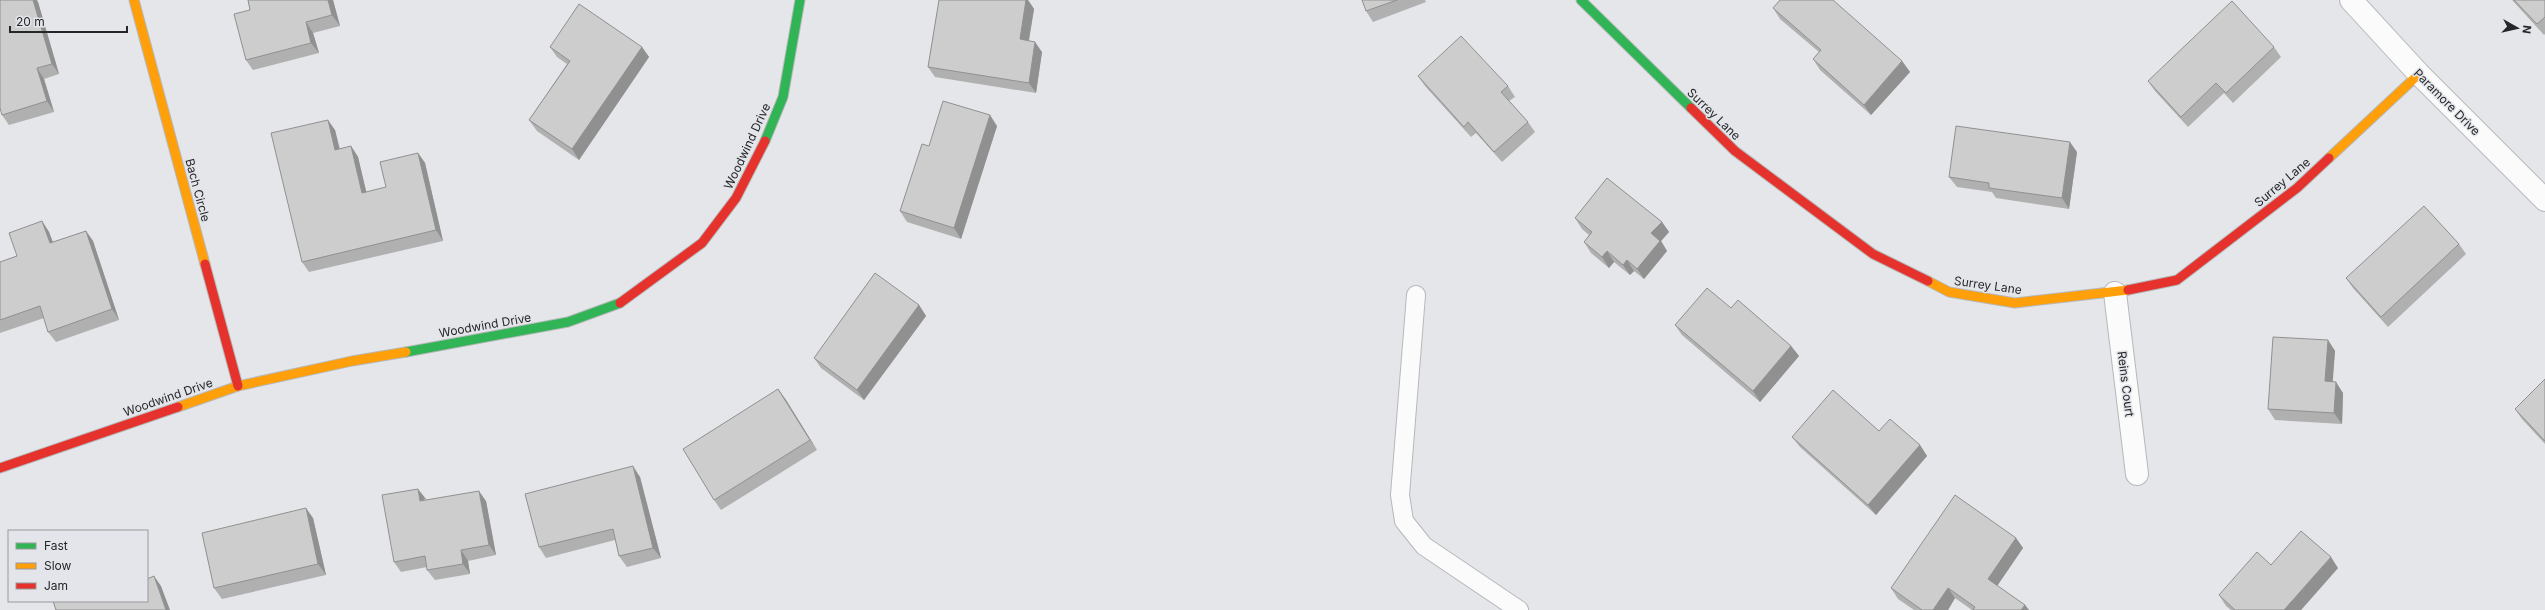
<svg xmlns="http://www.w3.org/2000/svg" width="2545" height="610" viewBox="0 0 2545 610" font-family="Inter,sans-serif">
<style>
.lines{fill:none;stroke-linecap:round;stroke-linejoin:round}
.lane-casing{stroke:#b6b8ba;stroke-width:20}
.street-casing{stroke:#b6b8ba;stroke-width:24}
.fast-casing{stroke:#b6b8ba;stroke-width:11}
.slow-casing{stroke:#b6b8ba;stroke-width:11}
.jam-casing{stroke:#b6b8ba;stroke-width:11}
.lane{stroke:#fbfbfc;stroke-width:18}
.street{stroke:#fbfbfc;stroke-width:22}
.fast{stroke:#30b455;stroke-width:9}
.slow{stroke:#ff9f0a;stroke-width:9}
.jam{stroke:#e5322d;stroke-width:9}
.wall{fill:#b0b0b1}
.shaded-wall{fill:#909090}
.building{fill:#cdcdce;stroke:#909090}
.labels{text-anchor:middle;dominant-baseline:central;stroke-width:3;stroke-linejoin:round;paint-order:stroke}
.street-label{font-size:12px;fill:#252628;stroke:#e3e5ea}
</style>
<rect width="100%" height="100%" fill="#e4e6e9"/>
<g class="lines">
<g class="lane-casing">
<path id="lane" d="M1416,295L1400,495L1404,521L1424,546L1519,610"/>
</g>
<g class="street-casing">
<g id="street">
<path d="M2351,0L2419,74L2545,200"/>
<path d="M2115,293L2137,474"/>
</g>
</g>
<g class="fast-casing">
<g id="fast">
<path d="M1581,0L1691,108"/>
<path d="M765,141L783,97L800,0"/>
<path d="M406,352L568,322L620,303"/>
</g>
</g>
<g class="slow-casing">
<g id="slow">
<path d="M134,0L205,264"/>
<path d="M2329,158L2419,74"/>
<path d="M1928,281L1949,292L2015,303L2128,290"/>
<path d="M178,407L238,386L352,361L406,352"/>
</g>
</g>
<g class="jam-casing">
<g id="jam">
<path d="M1691,108L1735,151L1873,254L1928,281"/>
<path d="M205,264L238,386"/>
<path d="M2128,290L2177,280L2297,188L2329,158"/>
<path d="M620,303L702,243L736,198L765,141"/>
<path d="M0,468L178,407"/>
</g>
</g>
<use href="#lane" class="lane"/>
<use href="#street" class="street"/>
<use href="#fast" class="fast"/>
<use href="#slow" class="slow"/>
<use href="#jam" class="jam"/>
</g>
<g class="wall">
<path d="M248,0H333L340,26L313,33L319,53L253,70L246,60L250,10Z"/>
<path d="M939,0H1028L1034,9L1029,41L1042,52L1036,93L935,77L928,67Z"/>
<path d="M1362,0H1425L1426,2L1373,22L1366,11Z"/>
<path d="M2512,0H2545V34L2544,35Z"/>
<path d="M38,2L59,74L44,79L54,112L9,125L2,115Z"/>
<path d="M1773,8L1902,61L1910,72L1871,115L1820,70L1813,59L1819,52L1780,19Z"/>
<path d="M550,47H642L649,57L579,160L537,131L529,120L567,64L557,57Z"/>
<path d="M2274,47L2281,57L2233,103L2224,93L2188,127L2155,91L2148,81Z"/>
<path d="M1418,76L1508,86L1515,97L1509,101L1528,122L1535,132L1502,162L1476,133L1471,137L1425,86Z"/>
<path d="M997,126L961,239L907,222L900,211L929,146Z"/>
<path d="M335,130L340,149L351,146L358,157L366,192L386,187L418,153L425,163L443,241L309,272L302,262Z"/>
<path d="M2077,152L2069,209L1996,198L1992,192L1957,187L1949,177Z"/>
<path d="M1575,218L1662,222L1669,232L1661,241L1667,251L1644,279L1634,271L1630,275L1614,262L1609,268L1591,253L1584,242L1589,235L1582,229Z"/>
<path d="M42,221L49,232L53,242L86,231L93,241L119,320L56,342L48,332L44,318L0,333V262L17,256Z"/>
<path d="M2459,244L2466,254L2388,327L2353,288L2346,278Z"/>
<path d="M919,305L926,316L864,400L821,368L814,358Z"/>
<path d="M1731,308L1791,346L1799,356L1760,402L1682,335L1675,325Z"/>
<path d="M2328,340L2335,351L2332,382L2343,393L2342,424L2275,420L2268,409Z"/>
<path d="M2545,379V444L2522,419L2515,409Z"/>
<path d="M778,389L786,400L817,450L721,510L714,500Z"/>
<path d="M1879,431L1920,445L1927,456L1876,515L1800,447L1792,437Z"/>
<path d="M640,477L661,558L627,567L619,556L615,540L546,558L539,547Z"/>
<path d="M426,500L486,501L496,555L468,561L470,574L435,580L427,570V567L401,572L394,562Z"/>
<path d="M313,518L326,575L222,599L214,588Z"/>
<path d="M2016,538L2023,548L1997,586L2025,605L2029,610H1972L1955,598L1948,610H1914L1898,599L1891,588Z"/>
<path d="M2271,565L2338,568L2301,610H2231L2226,606L2219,595Z"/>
</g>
<g class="shaded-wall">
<path d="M33,0H37L38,2L59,74L52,64Z"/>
<path d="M328,0H333L340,26L332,15Z"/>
<path d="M1026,0H1028L1034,9L1027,50L1020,39Z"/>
<path d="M306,22L313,33L319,53L311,43Z"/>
<path d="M1035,42L1042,52L1036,93L1029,83Z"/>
<path d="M642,47L649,57L579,160L572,149Z"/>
<path d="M1902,61L1910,72L1871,115L1864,105Z"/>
<path d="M37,68L44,79L54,112L47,101Z"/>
<path d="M990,115L997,126L961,239L954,228Z"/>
<path d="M328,120L335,130L342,160L335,150Z"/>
<path d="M2070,142L2077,152L2069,209L2062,198Z"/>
<path d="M351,146L358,157L369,203L362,193Z"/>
<path d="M418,153L425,163L443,241L436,230Z"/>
<path d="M42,221L49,232L57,254L50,243Z"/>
<path d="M1662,222L1669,232L1661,241L1667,251L1644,279L1637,269L1651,233Z"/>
<path d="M86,231L93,241L119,320L112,309Z"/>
<path d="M1607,251L1614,262L1609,268L1602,257Z"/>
<path d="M1627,260L1634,271L1630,275L1623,265Z"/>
<path d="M919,305L926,316L864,400L857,390Z"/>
<path d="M2328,340L2335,351L2332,392L2325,381Z"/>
<path d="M1791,346L1799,356L1760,402L1753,391Z"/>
<path d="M2336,382L2343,393L2342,424L2334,413Z"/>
<path d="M778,389L786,400L817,450L810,440Z"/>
<path d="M1920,445L1927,456L1876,515L1868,505Z"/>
<path d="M633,466L640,477L661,558L653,548Z"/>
<path d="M418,489L426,499L420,501Z"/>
<path d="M479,491L486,501L496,555L489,545Z"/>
<path d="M306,508L313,518L326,575L318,564Z"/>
<path d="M2016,538L2023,548L1995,589L1988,579Z"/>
<path d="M461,550L468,561L470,574L463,564Z"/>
<path d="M2331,557L2338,568L2301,610H2284Z"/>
<path d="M154,576L161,586L170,610H166Z"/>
<path d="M1948,588L1955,598L1948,610H1933Z"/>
<path d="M2025,605L2029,610H2021Z"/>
</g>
<g class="building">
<path d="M0,0H33L52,64L37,68L47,101L2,115L0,108Z"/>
<path d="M248,0H328L332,15L306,22L311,43L246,60L234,14L250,10Z"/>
<path d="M939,0H1026L1020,39L1035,42L1029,83L928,67Z"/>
<path d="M1362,0H1397L1366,11Z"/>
<path d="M1780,0H1833L1902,61L1864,105L1813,59L1821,50L1773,8Z"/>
<path d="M2514,0H2545V17L2537,24Z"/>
<path d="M2232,1L2274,47L2226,93L2216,83L2181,117L2148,81Z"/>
<path d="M579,4L642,47L572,149L529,120L570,61L550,47Z"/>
<path d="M1461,36L1508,86L1501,92L1528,122L1494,152L1468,122L1464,127L1418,76Z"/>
<path d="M943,101L990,115L954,228L900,211L922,144L929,146Z"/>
<path d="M328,120L335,150L351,146L362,193L386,187L380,162L418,153L436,230L302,262L271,133Z"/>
<path d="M1956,126L2070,142L2062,198L1989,188V183L1949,177Z"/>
<path d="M1607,178L1662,222L1651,233L1660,241L1637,269L1627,260L1623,265L1607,251L1602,257L1584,242L1592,232L1575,218Z"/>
<path d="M2424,206L2459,244L2381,317L2346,278Z"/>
<path d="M42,221L50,243L86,231L112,309L48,332L40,306L0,320V262L17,256L9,233Z"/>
<path d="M875,273L919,305L857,390L814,358Z"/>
<path d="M1707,288L1731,308L1738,300L1791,346L1753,391L1675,325Z"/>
<path d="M2273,337L2328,340L2325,381L2336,382L2334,413L2268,409Z"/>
<path d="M2545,379V441L2515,409Z"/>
<path d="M778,389L810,440L714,500L683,449Z"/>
<path d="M1833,390L1879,431L1890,419L1920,445L1868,505L1792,437Z"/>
<path d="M633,466L653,548L619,556L613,529L539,547L525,494Z"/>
<path d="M418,489L420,501L479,491L489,545L461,550L463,564L427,570L425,556L394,562L382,495Z"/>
<path d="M1955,495L2016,538L1988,579L2025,605L2021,610H1973L1975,607L1948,588L1933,610H1922L1891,588Z"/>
<path d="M306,508L318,564L214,588L202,533Z"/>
<path d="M2301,531L2331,557L2284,610H2235L2219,595L2257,552L2271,565Z"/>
<path d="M154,576L166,610H56L53,601H147V579Z"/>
</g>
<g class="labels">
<g class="street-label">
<text transform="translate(2447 102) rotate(45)">Paramore Drive</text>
<text transform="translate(1714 114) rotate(44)">Surrey Lane</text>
<text transform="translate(747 146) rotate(-65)">Woodwind Drive</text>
<text transform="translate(2282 182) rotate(-40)">Surrey Lane</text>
<text transform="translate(198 190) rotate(75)">Bach Circle</text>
<text transform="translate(1988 285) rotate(8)">Surrey Lane</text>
<text transform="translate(485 325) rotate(-10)">Woodwind Drive</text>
<text transform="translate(2126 384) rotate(83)">Reins Court</text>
<text transform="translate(168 397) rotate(-19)">Woodwind Drive</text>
</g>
</g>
<rect x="8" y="530" width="140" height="72" fill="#e3e5ea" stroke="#97999c"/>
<rect x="16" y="543" width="20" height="6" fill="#30b455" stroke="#97999c"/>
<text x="44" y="550" font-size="12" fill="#252628">Fast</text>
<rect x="16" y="563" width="20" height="6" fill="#ff9f0a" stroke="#97999c"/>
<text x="44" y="570" font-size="12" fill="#252628">Slow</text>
<rect x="16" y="583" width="20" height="6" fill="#e5322d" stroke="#97999c"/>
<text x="44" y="590" font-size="12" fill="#252628">Jam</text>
<g transform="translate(2517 28) rotate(98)" stroke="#e3e5ea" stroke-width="3" paint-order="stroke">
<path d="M0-3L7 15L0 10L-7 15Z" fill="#252628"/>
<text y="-6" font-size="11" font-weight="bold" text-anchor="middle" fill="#252628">N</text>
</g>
<path d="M10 26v6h117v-6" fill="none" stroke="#252628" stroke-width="2"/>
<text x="16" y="26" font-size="12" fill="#252628" stroke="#e3e5ea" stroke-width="3" paint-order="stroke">20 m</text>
</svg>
